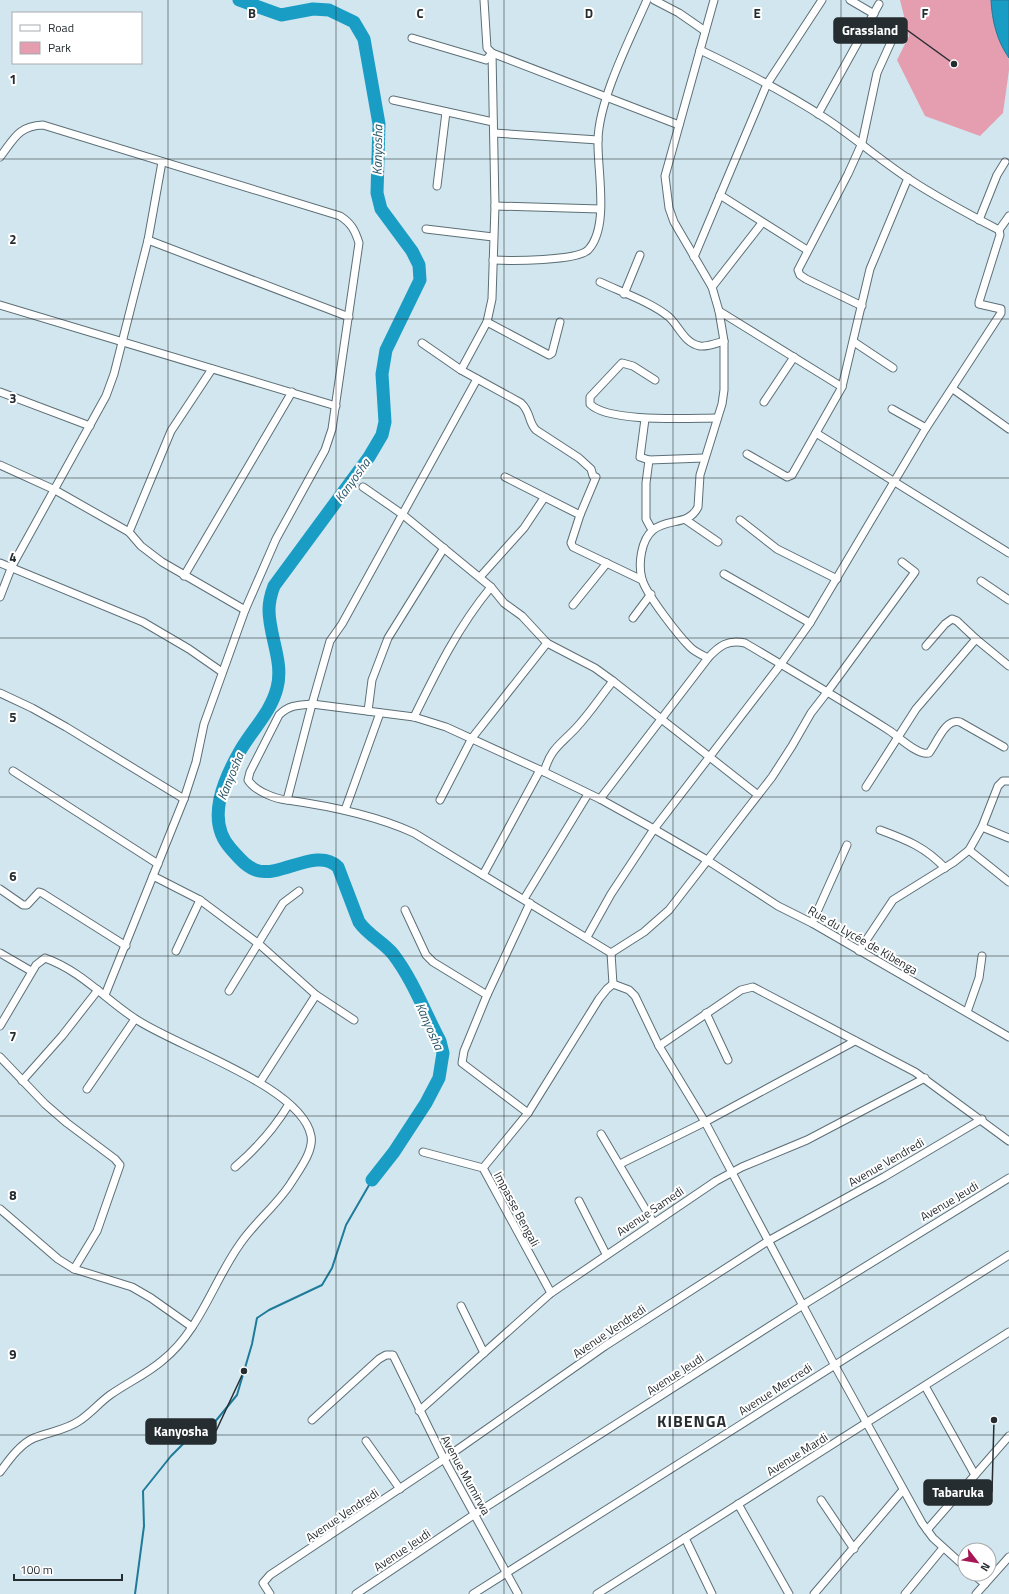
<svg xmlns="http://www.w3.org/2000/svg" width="1009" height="1594" viewBox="0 0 1009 1594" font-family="'Titillium Web',sans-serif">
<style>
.green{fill:#e49eb0}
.water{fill:#1a9dc5;stroke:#1e7b99}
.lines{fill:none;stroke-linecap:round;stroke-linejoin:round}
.stream{stroke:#1e7b99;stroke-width:2}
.river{stroke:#1a9dc5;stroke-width:13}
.minor-casing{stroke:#5d6f76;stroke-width:9}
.minor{stroke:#fff;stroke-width:7}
.grid{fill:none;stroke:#262d31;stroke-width:1;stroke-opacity:0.55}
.labels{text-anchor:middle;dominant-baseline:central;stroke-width:4;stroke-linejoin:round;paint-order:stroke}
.street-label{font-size:12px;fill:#262d31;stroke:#fff}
.water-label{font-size:13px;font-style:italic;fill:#285769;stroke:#fff}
.district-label{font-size:16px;font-weight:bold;letter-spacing:1px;fill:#262d31;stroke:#fff}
.grid-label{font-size:13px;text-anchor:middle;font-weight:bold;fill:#262d31;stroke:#fff;stroke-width:4;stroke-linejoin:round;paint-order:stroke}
.leader{fill:none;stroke:#262d31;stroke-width:1.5}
.callout-dot{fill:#262d31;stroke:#fff;stroke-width:1.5}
.callout{fill:#262d31;stroke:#262d31;stroke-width:1.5}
.callout-label{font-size:13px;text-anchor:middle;font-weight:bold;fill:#fff}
</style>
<rect width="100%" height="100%" fill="#d2e6ef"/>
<path class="green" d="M900,0H1008L1009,70L1003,113L980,136L925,116L897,60L909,36Z"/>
<path class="water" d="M991,0H1009V58C997,41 992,21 991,0Z"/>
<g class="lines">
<path class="stream" d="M135,1594L144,1526L143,1491L171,1456L186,1441L214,1423L237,1395L252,1344L257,1318L269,1310L322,1285L332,1268L346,1225L372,1180"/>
<path class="river" d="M239,0L281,15L313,9L329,10L354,22L364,39L379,124L377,193L381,209L412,251L419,265L420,280L386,350L382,374L385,422L382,435L369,457L274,586C271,594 269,602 269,610C269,636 284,662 277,688C271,712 252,730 240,751C224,779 205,821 231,849C239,858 247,868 259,871C283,876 318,847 338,867L359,922C368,935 383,942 393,954C413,980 425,1013 440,1041L443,1053L439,1078L426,1103L394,1152L372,1180"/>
<g class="minor-casing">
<g id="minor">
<path d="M654,0L679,13L705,31"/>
<path d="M850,0L874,14"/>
<path d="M412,38L486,60L492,53L679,125"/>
<path d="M393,100L493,122"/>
<path d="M818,114L879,4"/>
<path d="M494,133L598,140"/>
<path d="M0,157C14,139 18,126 43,125L340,216C351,223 355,230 359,243L332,429L325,450L276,539L245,610L204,724L196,762L184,799L105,995"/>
<path d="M437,186L446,112"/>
<path d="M720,195L807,250"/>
<path d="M495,206L600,209"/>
<path d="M979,220L997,175L1005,162"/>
<path d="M426,229L493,237"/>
<path d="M999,230L1009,216"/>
<path d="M148,240L349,317"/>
<path d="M694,257L767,84L822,0"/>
<path d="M493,260C511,261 577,261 588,250C610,227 597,170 598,140C599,99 630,39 647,0"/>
<path d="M600,282C621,292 651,302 669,317C679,326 684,343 700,346C707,347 717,343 724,341"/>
<path d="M712,287L762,223"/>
<path d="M624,294L640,255"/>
<path d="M0,305L336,406"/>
<path d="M862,306L806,279L800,275L798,270L848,174L862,143L877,73L896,31"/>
<path d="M719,311L842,387"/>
<path d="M487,322L549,355L552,353L560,322"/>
<path d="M854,342L893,368"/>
<path d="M422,343L461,370L521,403C531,412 528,422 536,430L579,458L591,469L593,476L596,477L580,515L571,543L573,547L642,580"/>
<path d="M461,370L487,322L492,299L495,206L492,53L487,48L484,0"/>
<path d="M477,379L342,624L330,641L312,704L287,800C330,806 375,815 414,833L611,953L613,984"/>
<path d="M655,380L633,366L622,363L590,397V404C608,423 691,418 717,418"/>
<path d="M953,389L1009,429"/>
<path d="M0,392L90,426"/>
<path d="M764,402L794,357"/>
<path d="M892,409L926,428"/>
<path d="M645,419L640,457L649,460L704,458"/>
<path d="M816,433L1009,553"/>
<path d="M747,454L787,477L792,475L842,387L870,269L908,178"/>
<path d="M649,460L646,483V519L652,530"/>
<path d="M0,465L55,490L129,532L141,546L162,562L245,610"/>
<path d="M505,477L580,515"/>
<path d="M363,487L402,514L491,587L504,603L522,616L547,643L595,668L613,681L758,795"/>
<path d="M686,520L718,542"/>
<path d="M740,520L777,549L837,579"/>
<path d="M129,532L171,431L212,369"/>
<path d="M0,563L143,622L189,649L222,672"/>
<path d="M724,574L810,623"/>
<path d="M184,576L292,392"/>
<path d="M480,577L524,528L544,498"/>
<path d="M981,581L1009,600"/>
<path d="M0,597L12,566L106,396L114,374L148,240L162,162"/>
<path d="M573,605L607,563"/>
<path d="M633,618L651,594"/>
<path d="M926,646L945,624L952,619L957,621L976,639L1009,666"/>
<path d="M708,658C702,655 695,652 690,647C678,635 646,594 642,579C638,564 641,540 653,530C667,518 689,526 698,507L700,475L722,404L724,390V341L719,311L712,287L674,222L669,208L665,176L714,0"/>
<path d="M0,693L32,708L66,727L184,799"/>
<path d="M368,711L372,680L388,638L444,548"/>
<path d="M414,717C437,670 458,627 491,587"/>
<path d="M13,771L158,864"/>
<path d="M544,772C551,748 560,745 576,728C590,713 601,696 613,681"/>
<path d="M866,787L916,709L976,639"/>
<path d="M600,799L708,658C719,646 728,639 745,643C794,672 842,700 890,731C899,737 918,756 929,753C937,743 945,718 960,722L1004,747"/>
<path d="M287,800C275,799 255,791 248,780L250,772L279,715C289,705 298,705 312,704L414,717L446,727L540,770L600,799L654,829L707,860L778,906L812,923L1009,1037"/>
<path d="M440,800L472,738L547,643"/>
<path d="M345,810L380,713"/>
<path d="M982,827L1009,838"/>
<path d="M880,830C907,840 925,847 945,868"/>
<path d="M969,850L1009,882"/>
<path d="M483,875L540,770"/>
<path d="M153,876L200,900L259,944L316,995L354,1020"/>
<path d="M0,889L23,905H27L39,892L42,893L126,946"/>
<path d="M524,899L588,794"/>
<path d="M405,910L426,955L433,962L487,995"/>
<path d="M812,923L847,845"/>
<path d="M587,937L611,894L654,829L781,664L810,623L926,428L1001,313V309L979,304V302L1000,235L999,230C968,214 938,198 909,179C880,160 854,137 825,118C785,92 742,70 700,50"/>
<path d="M176,951L200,900"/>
<path d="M859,951L893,900L954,862L969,850L982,827L998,786L1003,781H1009"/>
<path d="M0,953L31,971"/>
<path d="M611,953L644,932L669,910L772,777L792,746L811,713L828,691L915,572L902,562"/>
<path d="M613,984L629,990L635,996L659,1046L705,1122L834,1364L922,1523L933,1538L965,1567"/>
<path d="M229,991L283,903L299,891"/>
<path d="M967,1012L979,978L982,956"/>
<path d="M706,1013L728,1060"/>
<path d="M0,1026L36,965L45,958C81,971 104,998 134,1018C174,1046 302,1086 311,1136C314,1151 299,1170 291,1183C277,1205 255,1222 240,1244C213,1282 200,1330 163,1360C147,1374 127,1383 110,1395C99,1403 90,1414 79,1421C66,1430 49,1432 34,1438C20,1444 9,1460 0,1472"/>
<path d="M659,1046L741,990L753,987L915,1072L1009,1141"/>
<path d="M0,1057L45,1104L67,1123L115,1159L120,1165L97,1231L74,1269"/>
<path d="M22,1081L62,1036L98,990"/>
<path d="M260,1082L316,995"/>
<path d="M87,1089L135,1019"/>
<path d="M528,1113L462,1063L464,1051L487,995L530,903"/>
<path d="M601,1134L653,1222"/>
<path d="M423,1152L483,1168L551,1293"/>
<path d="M620,1164L705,1122L855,1041"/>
<path d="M235,1167C257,1148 274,1129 289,1104"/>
<path d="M483,1168L528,1113L599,999L607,989L613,984"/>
<path d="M579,1201L606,1254"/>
<path d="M0,1209L58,1259L74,1269L132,1287L151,1298L192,1327"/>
<path d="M461,1306L484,1353"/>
<path d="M925,1386L975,1475"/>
<path d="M419,1411L551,1293L716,1181L742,1167L807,1140L925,1078"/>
<path d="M312,1420L379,1359L386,1355H393L444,1459L518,1594"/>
<path d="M366,1441L400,1489"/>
<path d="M821,1500L854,1549"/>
<path d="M738,1504L789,1594"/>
<path d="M927,1530L1009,1436"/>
<path d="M685,1538L712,1594"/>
<path d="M973,1574L985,1584"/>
<path d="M270,1594L263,1583L270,1575L444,1459L605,1346L768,1241L884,1177L982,1119"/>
<path d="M356,1594L475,1514L803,1305L1009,1178"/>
<path d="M473,1594L1009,1255"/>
<path d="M597,1594L1009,1332"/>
<path d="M814,1594L903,1490"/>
<path d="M905,1594L943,1548"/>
<path d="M976,1594L1009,1557"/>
</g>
</g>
<use href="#minor" class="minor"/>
</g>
<path class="grid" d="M168,0V1594M336,0V1594M504,0V1594M673,0V1594M841,0V1594M0,159H1009M0,319H1009M0,478H1009M0,638H1009M0,797H1009M0,956H1009M0,1116H1009M0,1275H1009M0,1435H1009"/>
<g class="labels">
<g class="street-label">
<text transform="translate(863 940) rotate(30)">Rue du Lycée de Kibenga</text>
<text transform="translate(886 1162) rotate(-30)">Avenue Vendredi</text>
<text transform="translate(949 1201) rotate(-31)">Avenue Jeudi</text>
<text transform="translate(517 1209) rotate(62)">Impasse Bengali</text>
<text transform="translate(650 1211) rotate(-34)">Avenue Samedi</text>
<text transform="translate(609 1331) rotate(-34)">Avenue Vendredi</text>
<text transform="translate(675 1374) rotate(-33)">Avenue Jeudi</text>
<text transform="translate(775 1389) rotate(-33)">Avenue Mercredi</text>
<text transform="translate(797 1454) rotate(-32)">Avenue Mardi</text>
<text transform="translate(466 1475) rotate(61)">Avenue Mumirwa</text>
<text transform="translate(342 1515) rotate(-34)">Avenue Vendredi</text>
<text transform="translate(402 1550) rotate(-34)">Avenue Jeudi</text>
</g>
<g class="water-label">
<text transform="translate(377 150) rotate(-89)">Kanyosha</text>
<text transform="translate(352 480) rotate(-54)">Kanyosha</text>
<text transform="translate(230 776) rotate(-68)">Kanyosha</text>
<text transform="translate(430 1026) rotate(66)">Kanyosha</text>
</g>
<g class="district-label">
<text x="692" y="1421">KIBENGA</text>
</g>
</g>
<g class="grid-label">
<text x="252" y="18">B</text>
<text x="420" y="18">C</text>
<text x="589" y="18">D</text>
<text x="757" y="18">E</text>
<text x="925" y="18">F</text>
<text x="13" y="84">1</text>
<text x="13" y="244">2</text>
<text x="13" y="403">3</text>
<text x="13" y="562">4</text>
<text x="13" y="722">5</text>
<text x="13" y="881">6</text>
<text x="13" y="1041">7</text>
<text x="13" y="1200">8</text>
<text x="13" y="1359">9</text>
</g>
<path class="leader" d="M954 64L907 30M244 1371L216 1431M994 1420L992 1492"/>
<g class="callout-dot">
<circle cx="954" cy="64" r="4"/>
<circle cx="244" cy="1371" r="4"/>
<circle cx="994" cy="1420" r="4"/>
</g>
<g class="callout">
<rect x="834" y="18" width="73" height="25" rx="4"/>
<rect x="146" y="1419" width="70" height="25" rx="4"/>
<rect x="924" y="1480" width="68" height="25" rx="4"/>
</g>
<g class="callout-label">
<text x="870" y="35">Grassland</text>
<text x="181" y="1436">Kanyosha</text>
<text x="958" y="1497">Tabaruka</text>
</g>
<rect x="12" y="12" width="130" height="52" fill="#ffffff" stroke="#a8abad"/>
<rect x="20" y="25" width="20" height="6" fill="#ffffff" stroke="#a8abad"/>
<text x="48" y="32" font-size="12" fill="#262d31">Road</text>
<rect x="20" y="42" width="20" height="12" fill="#e49eb0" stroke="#a8abad"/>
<text x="48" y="52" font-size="12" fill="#262d31">Park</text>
<g transform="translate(977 1562) rotate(121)"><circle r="19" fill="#ffffff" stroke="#a8abad"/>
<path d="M0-3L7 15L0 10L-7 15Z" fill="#a71654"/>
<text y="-6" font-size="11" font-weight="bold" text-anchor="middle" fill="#262d31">N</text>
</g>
<path d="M14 1574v6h108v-6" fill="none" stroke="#262d31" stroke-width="2"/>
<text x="20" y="1574" font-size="12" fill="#262d31" stroke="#ffffff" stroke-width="3" paint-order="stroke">100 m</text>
</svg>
